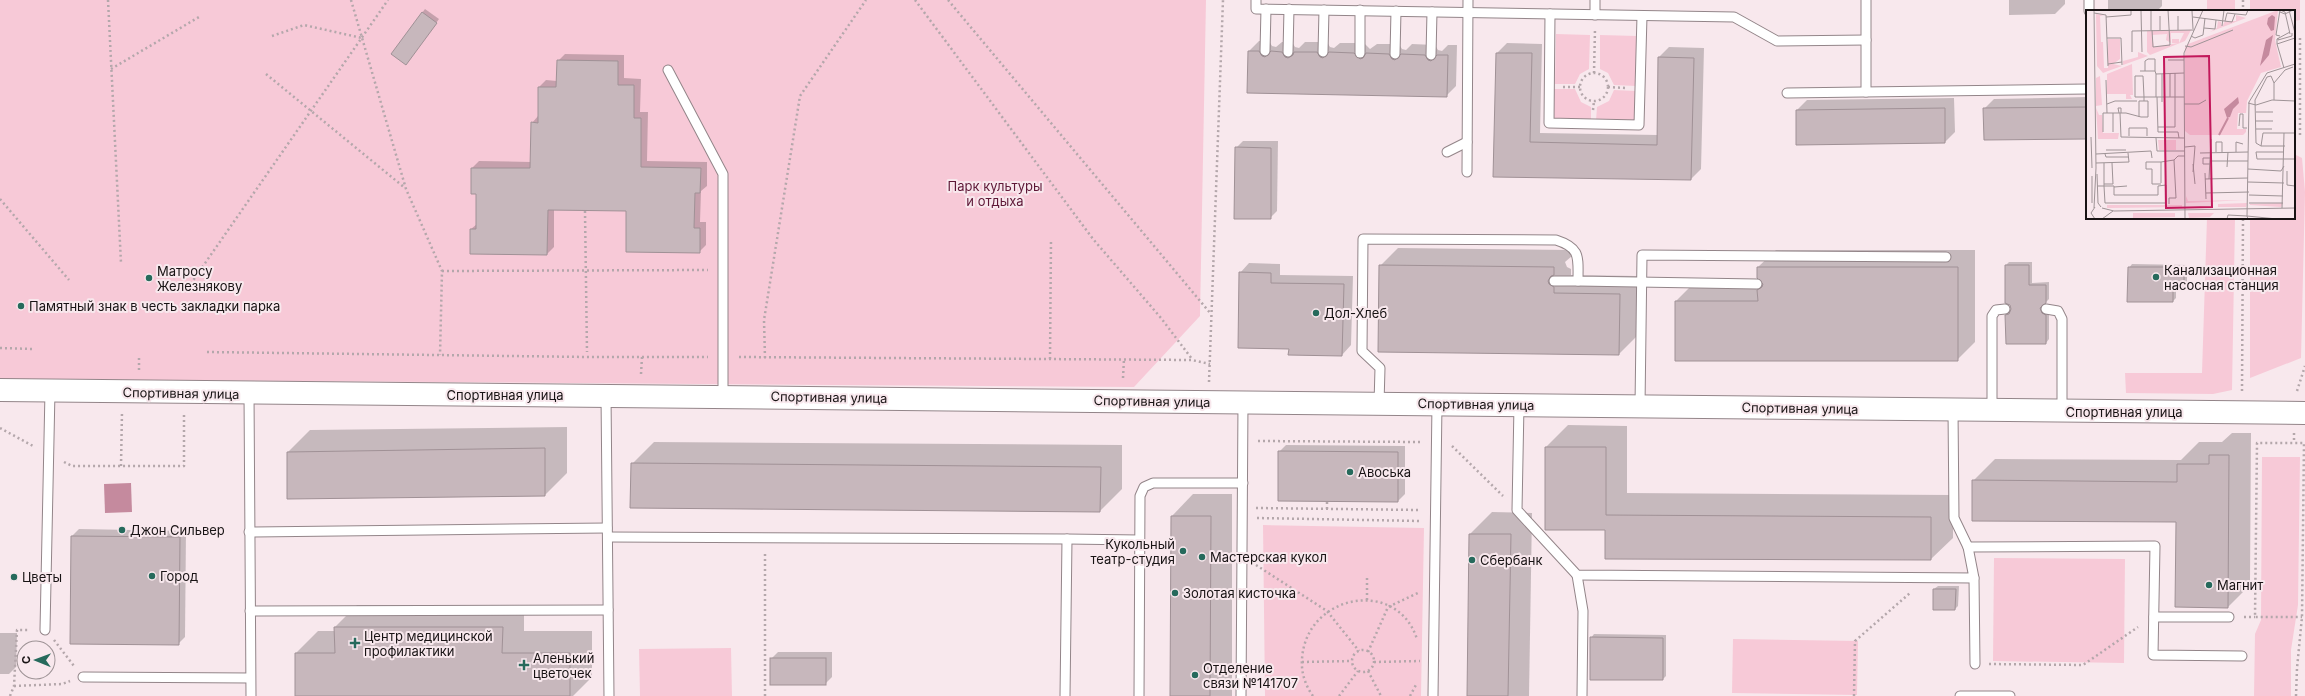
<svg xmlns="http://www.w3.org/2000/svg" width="2305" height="696" viewBox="0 0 2305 696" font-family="Inter,sans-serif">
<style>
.green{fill:#f7c9d7}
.water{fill:#c58a9e}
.shadow{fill:#0003}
.building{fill:#c7b7bc;stroke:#a09196}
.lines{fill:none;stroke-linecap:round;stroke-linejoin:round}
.service-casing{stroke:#938589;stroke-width:11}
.tertiary-casing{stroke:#938589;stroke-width:24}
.path{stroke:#b4a7ab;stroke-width:2.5;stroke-dasharray:2 3;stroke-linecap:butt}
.service{stroke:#fff;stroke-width:9}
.tertiary{stroke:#fff;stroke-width:22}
.poi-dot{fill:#266a5c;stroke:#f8e8ed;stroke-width:1.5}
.labels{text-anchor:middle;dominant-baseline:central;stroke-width:4;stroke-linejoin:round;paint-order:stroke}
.park-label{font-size:13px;fill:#5e1837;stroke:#f8e8ed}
.poi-label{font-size:13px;fill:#181314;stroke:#f8e8ed;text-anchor:start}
.street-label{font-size:13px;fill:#181314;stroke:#f8e8ed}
.inset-river{fill:none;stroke:#c58a9e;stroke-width:2}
.inset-road{fill:none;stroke:#9e9396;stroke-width:1}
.view{fill:#c2185b;fill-opacity:0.15;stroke:#c2185b;stroke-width:2}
.inset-edge{fill:none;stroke:#181314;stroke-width:2}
</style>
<rect width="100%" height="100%" fill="#f8e8ed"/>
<g class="green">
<path d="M0,0H1206L1200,316L1134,387L0,379Z"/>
<rect x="2207" y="0" width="28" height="11"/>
<path d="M2250,0H2300V20L2294,21V11H2250Z"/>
<path d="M1556,34L1590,35L1589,69L1580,74L1575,84H1555Z"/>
<path d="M1600,35L1637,36L1636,86L1614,85L1608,73L1600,69Z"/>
<path d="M1554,89H1575L1581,102L1591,107V121L1554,120Z"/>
<path d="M1614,90L1636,91L1635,122L1596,121L1597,107L1609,101Z"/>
<path d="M2294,154L2302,158L2305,192L2301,358L2250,378V218H2294Z"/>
<path d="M2207,218H2235L2232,390L2213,394L2126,393L2125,373H2202Z"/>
<path d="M2262,457H2300L2298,605L2291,650V696H2254L2255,634L2261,620Z"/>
<path d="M1263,525L1424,528L1421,696H1265Z"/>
<path d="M1994,558L2125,559L2124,663L1993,661Z"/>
<path d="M1733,639L1858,641L1857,695L1732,693Z"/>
<path d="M731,648L732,696H640L639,649Z"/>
</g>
<path class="water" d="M131,483L132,512L105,513L104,484Z"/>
<g class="shadow">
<path d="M2009,0H2065V4L2055,14L2009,15Z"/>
<path d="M2108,0H2162V6L2157,11H2108Z"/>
<path d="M425,9L439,19L406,64L422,13Z"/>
<path d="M1259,41H1269L1272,46L1276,47L1282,42H1292L1295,47L1299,48L1305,42H1327L1330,47L1334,48L1340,43H1364L1370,49L1377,44H1399L1402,49L1406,50L1412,44L1435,45L1438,50L1442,51L1448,45H1457L1456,86L1446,96L1248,92L1249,51Z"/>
<path d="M1507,43L1542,44L1540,133L1658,135L1659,57L1669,47L1704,48L1701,169L1691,179L1494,176L1497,53Z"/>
<path d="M565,54L624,55V78L641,79L640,112H648L647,161L707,162V186L701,191L700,222H706V245L699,252L627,210L554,209V247L547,254L471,229L477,224V193H472V168L479,161L531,162L532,123L538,116L539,87L546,80L557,81L558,61Z"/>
<path d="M2087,97V138L1984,109L1994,99Z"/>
<path d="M1954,98L1955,132L1945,142L1797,110L1807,100Z"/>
<path d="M1243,141H1278L1277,211L1270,218L1236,148Z"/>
<path d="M1398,248L1572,250V256L1565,262L1567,267L1571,269V275L1637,276V336L1619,354L1380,266Z"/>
<path d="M1776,250H1975V342L1957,360L1676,301L1693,284H1764L1758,267Z"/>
<path d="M2009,262H2032V283L2049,282V299L2043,305L2045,310L2049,312V339L2046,343L2006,315L2012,309L2006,265Z"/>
<path d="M1249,263L1280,264V275L1353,276L1351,345L1342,355L1290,354V348L1240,273Z"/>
<path d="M2132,264L2187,265V283L2183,286H2176V298L2173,301L2129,268Z"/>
<path d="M1568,425L1627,426V493L1953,495V538L1931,559L1606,529L1546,447Z"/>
<path d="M567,427V473L545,495L288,452L310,430Z"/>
<path d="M2232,433H2251L2250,585L2228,607L2177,521L1973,481L1995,459L2181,460L2199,442H2222Z"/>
<path d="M654,442L1122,445V489L1100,511L632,464Z"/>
<path d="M1286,445L1405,446V494L1398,501L1279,452Z"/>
<path d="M1193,494H1232V696H1171L1172,516Z"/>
<path d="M1492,512L1532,513L1529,696H1468L1470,534Z"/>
<path d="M79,529L186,531L185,637L178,644L72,536Z"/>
<path d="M1938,586H1959L1958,606L1955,609L1934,589Z"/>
<path d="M357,605H524V631H592V677L573,696H296V653L318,631H335V627Z"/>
<path d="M0,633H17L16,667L9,674H0Z"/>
<path d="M1594,634L1666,635V676L1663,679H1591V638Z"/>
<path d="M778,652H832V677L825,684L771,659Z"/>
</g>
<g class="building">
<path d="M422,12L437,23L406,65L391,54Z"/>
<path d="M1248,51H1259L1262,56L1265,57L1271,51L1282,52L1285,57L1288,58L1293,55L1294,52H1317L1320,57L1323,58L1329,52L1354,53L1360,59L1363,58L1366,53L1389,54L1392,59L1395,60L1401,54L1425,55L1428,60L1431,61L1437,55H1448L1447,97L1247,93Z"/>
<path d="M1496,53H1532L1530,142L1657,145L1658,57L1694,58L1691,180L1493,177Z"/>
<path d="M557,60L618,61V85H634V118H641V167L701,168L700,193H695L694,228H700V253L626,252V211L548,210L547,255L470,254V229H476V194H471V168H530L531,122L538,123V87H556Z"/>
<path d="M2087,107V139L1984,140L1983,108Z"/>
<path d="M1945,108V143L1796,145V110Z"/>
<path d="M1235,147L1271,148V219H1234Z"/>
<path d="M1379,265L1554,267V275L1551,276L1548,281L1549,284L1554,287V293L1620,294L1619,355L1378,352Z"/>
<path d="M2005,265H2029V285H2046V303L2040,308L2042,313L2046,315V344H2006L2005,315L2009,314L2011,309L2010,305L2005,303Z"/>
<path d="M1757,267H1958V361H1675V301H1758L1757,290L1762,287L1763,284L1757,278Z"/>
<path d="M2128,267H2184V287H2173V302H2127Z"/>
<path d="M1239,272L1271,273V283L1344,284L1342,356L1288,355L1289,349L1238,348Z"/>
<path d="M1545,447H1606V515L1931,517V560L1605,559V530H1545Z"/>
<path d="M545,448V496L287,499V452Z"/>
<path d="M1278,451L1398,452V502L1278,501Z"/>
<path d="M2209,455H2229L2228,608L2175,607L2176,522L1972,521V480L2177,482V464H2209Z"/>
<path d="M631,463L1101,467L1100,512L630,508Z"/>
<path d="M1171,516H1211L1210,696H1170Z"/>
<path d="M1469,534H1511L1508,696H1467Z"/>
<path d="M71,536L180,537L179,645L70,644Z"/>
<path d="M1933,589H1956L1955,610H1933Z"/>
<path d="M334,627H503L502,653H570V696H295V653H335Z"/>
<path d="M1590,637L1663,638V680H1590Z"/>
<rect x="770" y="658" width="56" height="27"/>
</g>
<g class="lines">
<g class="service-casing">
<g id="service">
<path d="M1256,0V9L1734,17L1777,41L1866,40"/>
<path d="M1866,0V92"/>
<path d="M2089,11V0"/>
<path d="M1550,14L1549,123L1639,125L1642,16"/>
<path d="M1595,15V0"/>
<path d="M1265,51L1266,9"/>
<path d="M1288,52L1289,9"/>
<path d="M1323,52L1324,10"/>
<path d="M1360,53V10"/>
<path d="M1395,54L1396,11"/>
<path d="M1431,55L1432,12"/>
<path d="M668,70L723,174V396"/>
<path d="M1787,93L2087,89"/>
<path d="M1447,152L1467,142"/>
<path d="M1467,172L1468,0"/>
<path d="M1554,281H1578"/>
<path d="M2046,309L2058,311L2062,319V411"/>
<path d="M249,393L251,696"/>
<path d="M606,395L609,696"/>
<path d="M1379,404L1380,368L1362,351L1363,239L1556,240C1581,248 1578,257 1578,281L1757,284"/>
<path d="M1519,405L1517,510L1577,575L1974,578L1968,547L2155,546L2153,655L2242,656"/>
<path d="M1640,406L1642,255L1946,257"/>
<path d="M1953,410L1954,518L1968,547"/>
<path d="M1992,411V316L1996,310L2005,309"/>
<path d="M249,532L607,528"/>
<path d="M608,537L1067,539L1065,696"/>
<path d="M1067,539L1139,540"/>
<path d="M1577,575L1583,611L1582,696"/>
<path d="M1974,578L1975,664"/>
<path d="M250,611L608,610"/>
<path d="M2154,617H2229"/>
<path d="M45,630L50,391"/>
<path d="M83,677L250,678"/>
<path d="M1139,696L1140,496L1144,487L1153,483H1243"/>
<path d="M1241,696L1243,403"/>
<path d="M1433,696L1437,404"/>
<path d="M1960,696H2010"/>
</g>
</g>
<g class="tertiary-casing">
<path id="tertiary" d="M0,390L2305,413"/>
</g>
<g class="path">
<path d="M108,0L121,263"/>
<path d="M351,0L406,189L442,271L440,355"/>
<path d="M915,0L1093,239L1161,318L1192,359"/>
<path d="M948,0L1211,314"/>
<path d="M2243,0V11"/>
<path d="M272,36L304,25L362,38"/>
<path d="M111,69L199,17"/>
<path d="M1594,73L1595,29"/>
<circle cx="1594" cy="87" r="14"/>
<path d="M266,74L405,188"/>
<path d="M1563,87H1581"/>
<path d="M1608,87L1626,88"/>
<path d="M1593,110L1594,101"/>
<path d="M2300,135V36"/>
<path d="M0,199L69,280"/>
<path d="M585,211L587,352"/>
<path d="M442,271L708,270"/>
<path d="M185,292L388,0"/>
<path d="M0,348L33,349"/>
<path d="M207,352L587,357H708"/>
<path d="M739,357L1192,360L1210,364"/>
<path d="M765,358L764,320L800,96L866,0"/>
<path d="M1050,359L1051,240"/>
<path d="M139,370V357"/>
<path d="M641,374L642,357"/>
<path d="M1123,378L1124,359"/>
<path d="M1209,382L1223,0"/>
<path d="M2242,391L2243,218"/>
<path d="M2297,391L2305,366"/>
<path d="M0,428L33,446"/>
<path d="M2294,433V443"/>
<path d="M1258,441L1421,442"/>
<path d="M1452,446L1503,496"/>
<path d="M64,462L72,466H184V412"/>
<path d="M121,466L122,412"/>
<path d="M1256,508L1421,510"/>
<path d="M1327,509V501"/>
<path d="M1257,518L1420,521"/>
<path d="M1256,565L1327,611L1359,651"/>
<path d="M1367,600V577"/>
<path d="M2244,617H2255"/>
<path d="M54,640L74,666"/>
<circle cx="1363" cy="661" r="11"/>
<path d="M1368,652L1388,607L1420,592"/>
<path d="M1302,662L1352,661"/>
<path d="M1374,662L1420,661"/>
<path d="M1989,664L2083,665L2138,627"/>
<path d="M1368,671L1381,696"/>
<path d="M14,686L62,684L70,681"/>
<path d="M10,696L14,686L17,630H30"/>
<path d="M765,696V552"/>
<path d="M1313,696C1305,685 1301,672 1302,659C1306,594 1397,577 1417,639"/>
<path d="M1339,696L1358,671"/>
<path d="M1410,696L1417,683"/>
<path d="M1854,696L1855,641L1910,593"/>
<path d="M2296,696L2297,668L2302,617L2304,443H2257L2255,617H2302"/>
</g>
<use href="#service" class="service"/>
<use href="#tertiary" class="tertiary"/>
</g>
<g class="poi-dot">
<circle cx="2156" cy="277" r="4"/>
<circle cx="149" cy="278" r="4"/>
<circle cx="21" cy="306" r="4"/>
<circle cx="1316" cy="313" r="4"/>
<circle cx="1350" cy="472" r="4"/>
<circle cx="122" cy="530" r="4"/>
<circle cx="1183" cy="551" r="4"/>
<circle cx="1202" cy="557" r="4"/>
<circle cx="1472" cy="560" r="4"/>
<circle cx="152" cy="576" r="4"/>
<circle cx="14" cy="577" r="4"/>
<circle cx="2209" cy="585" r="4"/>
<circle cx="1175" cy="593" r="4"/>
<path d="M353 637h4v4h4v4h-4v4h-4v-4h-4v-4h4z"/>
<path d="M522 659h4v4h4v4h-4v4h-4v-4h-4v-4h4z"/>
<circle cx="1195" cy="675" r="4"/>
</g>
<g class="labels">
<g class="park-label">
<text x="995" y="186">Парк культуры<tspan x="995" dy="15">и отдыха</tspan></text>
</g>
<g class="poi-label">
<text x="2164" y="270">Канализационная<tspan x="2164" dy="15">насосная станция</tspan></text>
<text x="157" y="271">Матросу<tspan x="157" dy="15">Железнякову</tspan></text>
<text x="29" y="306">Памятный знак в честь закладки парка</text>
<text x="1324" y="313">Дол-Хлеб</text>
<text x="1358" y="472">Авоська</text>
<text x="130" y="530">Джон Сильвер</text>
<text x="1175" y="544" text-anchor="end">Кукольный<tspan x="1175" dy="15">театр-студия</tspan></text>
<text x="1210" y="557">Мастерская кукол</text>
<text x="1480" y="560">Сбербанк</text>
<text x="160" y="576">Город</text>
<text x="22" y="577">Цветы</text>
<text x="2217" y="585">Магнит</text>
<text x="1183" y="593">Золотая кисточка</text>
<text x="364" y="636">Центр медицинской<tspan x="364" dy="15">профилактики</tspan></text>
<text x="533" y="658">Аленький<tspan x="533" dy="15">цветочек</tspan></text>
<text x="1203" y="668">Отделение<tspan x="1203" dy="15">связи №141707</tspan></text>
</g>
<g class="street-label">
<text transform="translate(181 393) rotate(1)">Спортивная улица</text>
<text x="505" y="395">Спортивная улица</text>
<text transform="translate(829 397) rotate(1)">Спортивная улица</text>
<text transform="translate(1152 401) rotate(1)">Спортивная улица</text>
<text transform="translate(1476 404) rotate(1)">Спортивная улица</text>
<text transform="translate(1800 408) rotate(1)">Спортивная улица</text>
<text x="2124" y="412">Спортивная улица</text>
</g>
</g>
<g transform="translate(2086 10)">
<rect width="209" height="209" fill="#f8e8ed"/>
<path d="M192,0L189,30L195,57L175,63L161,91L160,103H152L151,119H160V122L157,125H104L99,121V37L102,34ZM10,4L18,5L14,6L15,32H17L18,58H22V61L17,63L11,56ZM150,5L160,8L124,22L131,18L132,11L135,12L136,17L139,11H150ZM105,20L99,31L64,45L61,42V21ZM85,23H98L93,33V29H86V33H92L68,37L66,25L81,24L80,30L85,33ZM22,29H34V49L27,54L36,56L22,61ZM52,42L62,46L37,55V51L52,47ZM46,54L47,85H44L46,89H40V84H21V64ZM14,66L16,95L10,96V68ZM10,98L13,105H16L17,123H33L32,129H12ZM72,130H90V140H73ZM100,186L102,191L159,190L100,193ZM161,193L160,197H132V194ZM197,193L195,197L164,195V194ZM21,195H96V197L24,198H21ZM47,203H89V207L47,208ZM102,203H128L124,207L103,208Z" fill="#f7c9d7" fill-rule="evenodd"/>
<path d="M186,5L189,7L188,20L185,21L181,14L182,8ZM187,25L183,45L174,56L180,30ZM152,87L153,93L147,99L144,107L141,108L138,99Z" fill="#c58a9e"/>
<path class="inset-river" d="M133,125L142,108"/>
<path class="inset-road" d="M8,0L10,158L8,198M203,0L209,23M55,1L56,42M65,1V20M106,1L107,19M194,2L199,4L207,0M8,3L20,5L22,56M74,6V20M92,6V20M20,7L45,5V0M107,7L146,12L149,4M139,11L141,3L160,5L162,0M136,16L138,0M118,18L129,19L130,10M66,20L67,37L84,35L82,0M105,26L109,28L117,25L119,8M194,26L190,25L194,0L199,2L204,24M21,28H35L36,55M192,28V30L206,26V23M191,34V29L204,22M99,36L105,37L147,20M46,42V21L108,20M82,50H98M22,54L36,52M198,58L191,34L209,28M54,61H69L70,64M59,61V51L62,49H69V61M84,63V87M89,63V87M76,64V92M20,70L21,103M188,73V90M70,87V64L98,63M71,87L72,122H92L93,128M58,91V87L57,66H49V87H98M162,93L170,95L186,90L209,91M21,94L29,91H51M98,94H113L120,90M170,102H187M27,103V122M33,103L32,98H35V103M34,103L35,127L98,128M170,111H187M153,116L154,104H157V118H161M72,117H89V87M170,119H186M17,122V103H40L55,107H62V91H53V107M43,126V118H61V126M5,127L6,158M70,128L71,141H99M175,136L177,123H209M199,136H175L170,133L169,90L181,67L185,66L188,73L199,60L207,57M99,137L109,136L107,162M20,140H40M130,142V132H136V142M150,142V132L157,134M198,142H170L171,149H209M114,143L162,142M10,144L65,141L66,148M19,144L20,147H42M124,148H117V154H124M124,151H162M75,152H60V159H66V174H75M10,153L43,152L42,143M107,154L109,174M141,157L142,142M162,159L195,161L198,156M201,161V175L209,176M119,163L120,189M11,164L12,193L15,197M6,166V193M119,169L162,168M123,169L125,129M162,172L198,173M75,173V152L88,150M18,174H27L26,153M12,176H28V185H72V176L80,175V193H19L18,176V153M28,177L41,176M120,183L163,182M163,185L197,186M163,193H197M83,194V188H90L88,150L92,146H99M9,197L5,203L9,209M16,198L28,201L209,198M196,198L198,123M99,208L98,43L117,0M16,209L27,201M57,209H125M141,209L142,205L161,206L163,92L181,63L209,54M162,209L161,206L191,209"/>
<path class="view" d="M123,46L126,197L80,198L78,47Z"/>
<rect width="209" height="209" class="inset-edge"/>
</g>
<g transform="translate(36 660) rotate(271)"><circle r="19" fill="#f8e8ed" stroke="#9e9396"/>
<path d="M0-3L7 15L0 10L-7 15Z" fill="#266a5c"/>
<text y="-6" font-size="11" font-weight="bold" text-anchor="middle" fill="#181314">С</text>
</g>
</svg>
